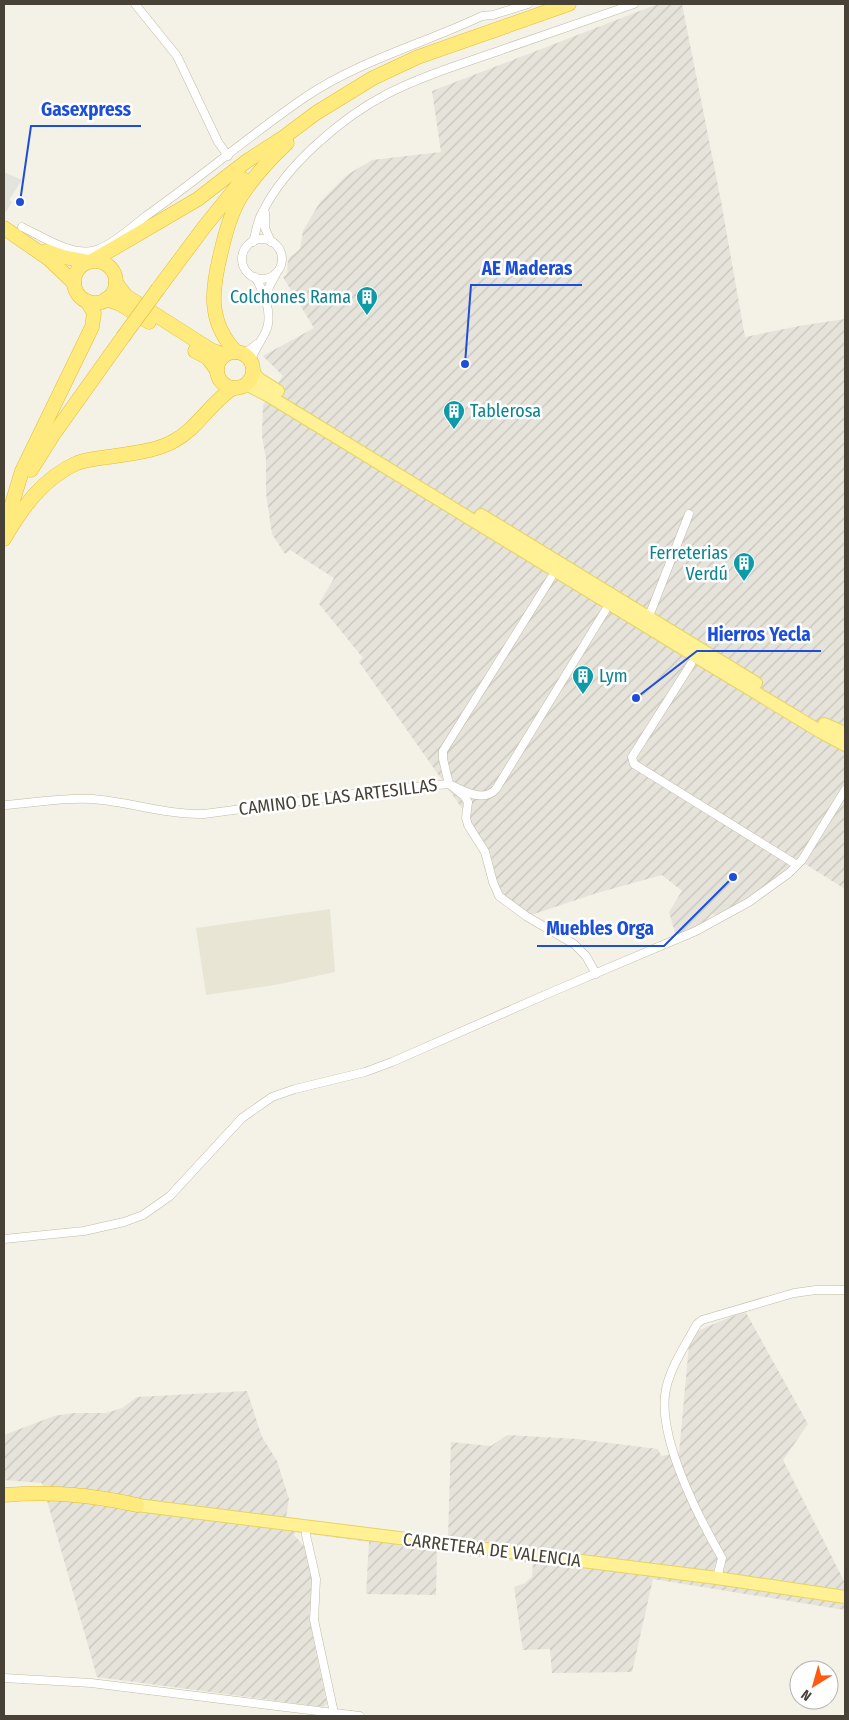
<svg xmlns="http://www.w3.org/2000/svg" width="849" height="1720" viewBox="0 0 849 1720" font-family="'Fira Sans Condensed',sans-serif">
<style>
.residential{fill:#e8e5d4}
.industrial{fill:url(#industrial-furrows)}
.parking{fill:#e4e3de}
.lines{fill:none;stroke-linecap:round;stroke-linejoin:round}
.minor-casing{stroke:#c0bba8;stroke-width:9}
.primary-casing{stroke:#e8d45f;stroke-width:14}
.trunk-casing{stroke:#e4bd30;stroke-width:15}
.minor{stroke:#fff;stroke-width:8}
.primary{stroke:#fff194;stroke-width:12}
.trunk{stroke:#ffea7d;stroke-width:14}
.trunk-bridge-casing{stroke:#e4bd30;stroke-width:15;stroke-linecap:butt}
.trunk-bridge{stroke:#ffea7d;stroke-width:14}
.labels{text-anchor:middle;dominant-baseline:central;stroke-width:5;stroke-linejoin:round;paint-order:stroke}
.culture-label{font-size:18px;fill:#0d838f;stroke:#fff;text-anchor:end}
.street-label{font-size:18px;fill:#474235;stroke:#fff}
.leader{fill:none;stroke:#1d4ed8;stroke-width:2}
.callout-dot{fill:#1d4ed8;stroke:#fff;stroke-width:2}
.callout-label{font-size:19px;text-anchor:middle;font-weight:bold;fill:#1d4ed8;stroke:#fff;stroke-width:5;stroke-linejoin:round;paint-order:stroke}
</style>
<defs>
<pattern id="industrial-furrows" width="10" height="10" patternUnits="userSpaceOnUse" patternTransform="scale(1.25)"><rect width="10" height="10" fill="#e6e3db"/><path d="M-1 1l2-2M0 10L10 0M9 11l2-2" fill="none" stroke="#c7c4bd"/></pattern>
</defs>
<rect width="100%" height="100%" fill="#f4f2e6"/>
<path class="residential" d="M330,909L335,972L275,985L206,995L196,928Z"/>
<g class="industrial">
<path d="M658,4H682L721,201L745,337L799,326L845,319V889L805,864L754,901L719,916L712,914L700,926L676,936L669,912L682,891L662,875L597,893L528,916L499,891L490,852L461,807L359,662L363,658L319,604L334,578L290,550L285,554L272,534L266,493V459L262,436L263,405L283,376L263,356L314,328L283,277L287,274L288,261L290,257L300,249L303,231L320,202L347,175L372,160L441,152L432,91Z"/>
<path d="M745,1311L808,1424L783,1460L845,1583V1610L653,1579L632,1672L552,1673L550,1649L523,1650L514,1587L525,1583L532,1577L533,1563L437,1552L436,1595L366,1594L369,1542L295,1532L294,1535L304,1546L307,1552L313,1582L309,1618L327,1704L323,1707L97,1677L42,1483L4,1480V1435L54,1416L74,1413H106L122,1408L137,1397L247,1391L262,1437L277,1461L289,1499L286,1518L448,1537L451,1442L491,1446L507,1435L577,1439L658,1449L661,1456L679,1453L690,1334Z"/>
</g>
<path class="parking" d="M4,172L22,180L9,200L12,202L6,212L4,210Z"/>
<g class="lines">
<g class="minor-casing">
<g id="minor">
<path d="M135,4L177,56L218,142L228,156"/>
<path d="M265,213V228L271,242"/>
<path d="M22,227C43,237 72,257 96,250C112,245 132,227 146,216C200,178 250,135 304,98C358,61 423,44 482,16L493,15L528,4"/>
<circle cx="262" cy="259" r="20"/>
<path d="M253,242C256,233 257,221 262,213C285,166 341,118 387,94C424,75 465,63 504,49C547,34 591,19 634,4"/>
<path d="M267,300L269,287L276,274"/>
<path d="M241,353L248,351L257,344"/>
<path d="M251,361C254,350 260,343 265,333C274,316 264,291 255,277"/>
<path d="M551,578L443,751V759L449,784C463,791 484,803 496,789L605,611"/>
<path d="M651,611L689,514"/>
<path d="M691,664L632,757L634,764L797,865"/>
<path d="M4,805C33,803 63,797 93,799C130,802 167,815 204,814L390,789L449,784L464,796L468,802L466,818L468,825L485,852L493,882L499,896L526,916L574,944L586,956L596,974"/>
<path d="M4,1239L84,1231L124,1222L143,1215L170,1196L242,1118L272,1097L295,1089L365,1072L392,1062L554,991L696,931L749,902L789,873L802,860L845,790"/>
<path d="M306,1526V1535L316,1579L314,1620L334,1713L360,1716"/>
<path d="M717,1578L722,1558C699,1518 656,1436 666,1389C671,1366 686,1344 697,1324L702,1320L794,1293L816,1290H845"/>
<path d="M4,1678L91,1683L334,1713"/>
</g>
</g>
<g class="primary-casing">
<g id="primary">
<path d="M253,372L259,379L278,391"/>
<path d="M246,384L269,396L705,662L821,732L845,745"/>
<path d="M481,515L756,683"/>
<path d="M824,724L845,733"/>
<path d="M137,1505L717,1578L845,1597"/>
</g>
</g>
<g class="trunk-casing">
<g id="trunk">
<path d="M4,228L49,259L74,283"/>
<path d="M46,251L63,257L89,262"/>
<path d="M92,261L198,199L247,161L284,137L316,113L373,78L418,57L569,4"/>
<circle cx="95" cy="282" r="21"/>
<path d="M116,283L126,296L211,350L225,355"/>
<path d="M158,289L205,226L243,179"/>
<path d="M106,299L120,304L149,322"/>
<path d="M195,351L208,358L216,369"/>
<circle cx="235" cy="370" r="18"/>
<path d="M236,352C206,320 212,287 222,248C226,231 231,213 240,198C253,177 269,160 287,143"/>
<path d="M31,470L53,435L123,337"/>
<path d="M5,527L22,471L92,327L94,313L87,301"/>
<path d="M4,539C22,508 43,478 77,463C88,459 103,458 115,456C134,453 156,451 174,441C198,428 210,403 233,388"/>
<path d="M4,1495C52,1491 91,1495 137,1505"/>
</g>
</g>
<use href="#minor" class="minor"/>
<use href="#primary" class="primary"/>
<use href="#trunk" class="trunk"/>
<g class="trunk-bridge-casing">
<path id="trunk-bridge" d="M123,337L158,289"/>
</g>
<use href="#trunk-bridge" class="trunk-bridge"/>
</g>
<defs>
<g id="building-pin" transform="scale(1.125)"><path d="M0 17L-7.5 6A9.5 9.5 0 1 1 7.5 6Z" fill="#0f9aa8" stroke="#fff"/><path d="M-4-6H4V6H1V3H-1V6H-4ZM-2.5-4.3h1.7v1.8h-1.7ZM.8-4.3h1.7v1.8H.8ZM-2.5-1h1.7V.8h-1.7ZM.8-1h1.7V.8H.8Z" fill="#fff"/></g>
</defs>
<g fill-rule="evenodd">
<use href="#building-pin" x="367" y="297"/>
<use href="#building-pin" x="454" y="411"/>
<use href="#building-pin" x="744" y="563"/>
<use href="#building-pin" x="583" y="676"/>
</g>
<g class="labels">
<g class="culture-label">
<text x="351" y="297">Colchones Rama</text>
<text x="470" y="411" text-anchor="start">Tablerosa</text>
<text x="728" y="553">Ferreterias<tspan x="728" dy="21">Verdú</tspan></text>
<text x="599" y="676" text-anchor="start">Lym</text>
</g>
<g class="street-label">
<text transform="translate(338 797) rotate(-7)">CAMINO DE LAS ARTESILLAS</text>
<text transform="translate(492 1550) rotate(7)">CARRETERA DE VALENCIA</text>
</g>
</g>
<path class="leader" d="M20 202L31 126H141M465 364L471 285H582M636 698L697 651H821M733 877L664 946H537"/>
<g class="callout-dot">
<circle cx="20" cy="202" r="5"/>
<circle cx="465" cy="364" r="5"/>
<circle cx="636" cy="698" r="5"/>
<circle cx="733" cy="877" r="5"/>
</g>
<g class="callout-label">
<text x="86" y="116">Gasexpress</text>
<text x="527" y="275">AE Maderas</text>
<text x="759" y="641">Hierros Yecla</text>
<text x="600" y="935">Muebles Orga</text>
</g>
<rect width="849" height="1720" fill="none" stroke="#474235" stroke-width="10"/>
<g transform="translate(814 1685) rotate(217)"><circle r="24" fill="#ffffff" stroke="#b5b3ae"/>
<path d="M0-4L9 19L0 12L-9 19Z" fill="#ff5912"/>
<text y="-8" font-size="14" font-weight="bold" text-anchor="middle" fill="#474235">N</text>
</g>
</svg>
